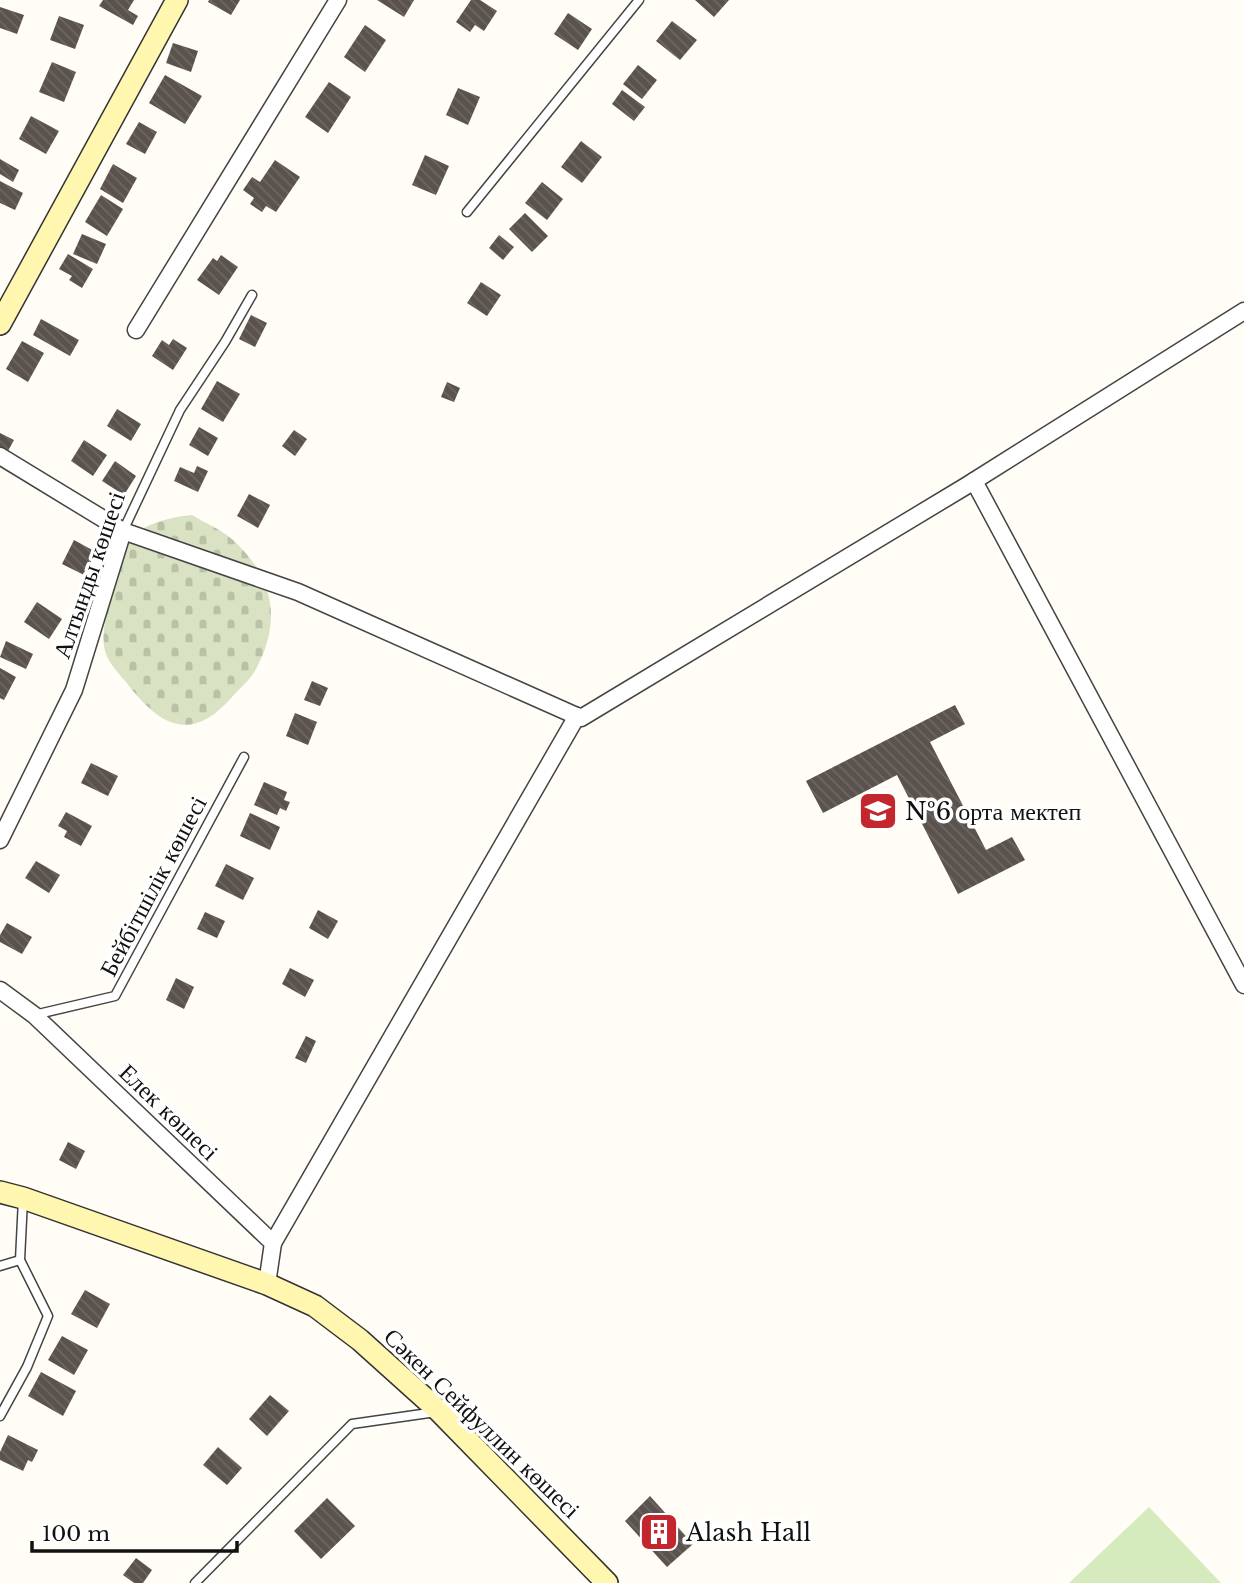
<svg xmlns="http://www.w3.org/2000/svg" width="1244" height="1583" viewBox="0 0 1244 1583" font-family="'Libre Baskerville',serif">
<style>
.cemetery{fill:url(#cemetery-stones)}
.park{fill:#d5ebbd}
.building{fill:url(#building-back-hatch)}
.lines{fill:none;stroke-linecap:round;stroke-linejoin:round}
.lane-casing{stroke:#444;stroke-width:11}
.street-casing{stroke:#444;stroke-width:19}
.secondary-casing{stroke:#333;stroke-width:24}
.lane{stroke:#fff;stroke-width:8}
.street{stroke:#fff;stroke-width:16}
.secondary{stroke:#fff6b0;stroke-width:21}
.labels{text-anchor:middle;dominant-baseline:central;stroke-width:7;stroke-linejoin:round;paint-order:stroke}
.street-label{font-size:24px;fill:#111;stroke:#fff}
.poi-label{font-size:24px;fill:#111;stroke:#fff;text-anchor:start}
</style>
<defs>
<pattern id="cemetery-stones" width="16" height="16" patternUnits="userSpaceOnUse" patternTransform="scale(1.75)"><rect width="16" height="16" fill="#d9e3c4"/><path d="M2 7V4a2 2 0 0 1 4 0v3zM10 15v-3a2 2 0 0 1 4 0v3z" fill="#b9c2a7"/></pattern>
<pattern id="building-back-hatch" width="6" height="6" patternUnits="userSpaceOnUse" patternTransform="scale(1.75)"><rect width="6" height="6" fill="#5a524d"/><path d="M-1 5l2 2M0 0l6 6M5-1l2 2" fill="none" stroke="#6d6662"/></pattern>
</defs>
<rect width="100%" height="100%" fill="#fffdf5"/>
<path class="cemetery" d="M192,515C205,523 222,530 233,540C274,578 282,620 256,669C251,679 239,689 232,697C190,745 159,725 126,682C117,671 106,661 104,646C101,628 117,550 129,539C145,523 171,517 192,515Z"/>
<path class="park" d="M1149,1507L1221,1583H1069Z"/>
<g class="building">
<path d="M103,0H134L128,10L138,16L133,25L99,6Z"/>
<path d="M209,0H240L231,15L208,2Z"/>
<path d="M377,0H414L404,17Z"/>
<path d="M471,0H480L497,11L484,31L475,25L470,32L456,22Z"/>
<path d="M695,0H729L714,17Z"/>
<path d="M0,7L24,15L17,34L0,28Z"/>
<path d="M568,13L592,29L578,50L554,34Z"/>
<path d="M59,16L84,25L75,49L50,40Z"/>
<path d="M672,21L697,40L680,60L656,41Z"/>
<path d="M365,25L386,40L365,72L344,57Z"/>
<path d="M173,43L198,51L191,72L166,63Z"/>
<path d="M52,62L76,72L64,102L39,92Z"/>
<path d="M638,65L657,80L642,99L623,84Z"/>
<path d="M165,75L202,96L185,124L149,103Z"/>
<path d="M329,82L351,97L328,133L305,117Z"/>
<path d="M458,88L480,97L468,125L446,115Z"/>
<path d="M622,90L645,107L634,121L612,104Z"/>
<path d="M31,116L59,131L46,154L19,139Z"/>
<path d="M139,122L157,132L145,154L126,144Z"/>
<path d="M581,141L602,157L582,183L561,167Z"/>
<path d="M425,155L449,166L436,195L412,185Z"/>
<path d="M0,159L19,170L13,182L0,174Z"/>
<path d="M275,160L300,177L276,212L266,206L262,212L250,204L254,198L243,190L252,177L260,182Z"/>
<path d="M113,164L137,178L123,203L100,189Z"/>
<path d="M0,181L23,193L15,210L0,203Z"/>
<path d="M542,182L563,199L547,220L525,203Z"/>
<path d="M101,195L123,209L107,236L85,222Z"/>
<path d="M525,213L548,236L532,252L509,229Z"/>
<path d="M82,234L106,244L97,264L73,254Z"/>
<path d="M499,235L514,247L503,260L489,248Z"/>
<path d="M68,254L93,269L82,288L69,280L72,276L59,269Z"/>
<path d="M221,255L238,267L219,295L197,280L213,258L217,261Z"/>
<path d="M481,282L501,295L487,316L467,303Z"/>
<path d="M251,315L267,323L255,347L239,339Z"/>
<path d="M41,319L79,340L70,356L33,335Z"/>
<path d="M173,339L187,348L173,370L152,356L162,340L169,345Z"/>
<path d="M22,341L44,353L28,382L6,369Z"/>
<path d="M217,381L240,394L223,422L201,409Z"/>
<path d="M447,382L460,388L454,402L441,397Z"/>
<path d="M117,409L141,424L131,441L107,426Z"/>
<path d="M199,427L218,438L208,456L189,445Z"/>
<path d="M294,430L307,439L295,456L282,446Z"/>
<path d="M0,433L14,440L8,451L0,447Z"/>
<path d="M84,440L107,455L93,476L71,461Z"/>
<path d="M115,461L136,476L124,495L102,481Z"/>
<path d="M197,466L208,471L198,492L174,481L180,467L194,473Z"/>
<path d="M249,494L270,505L258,528L237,516Z"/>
<path d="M74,540L96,552L84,575L62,564Z"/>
<path d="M37,602L62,619L49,639L24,622Z"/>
<path d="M6,641L33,654L26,669L0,657Z"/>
<path d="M0,668L16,677L4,700L0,698Z"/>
<path d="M312,681L328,688L320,706L304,700Z"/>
<path d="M955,705L965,724L930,742L986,850L1012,837L1025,860L958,894L897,775L823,813L806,781Z"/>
<path d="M295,713L317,722L308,745L286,736Z"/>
<path d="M91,763L118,776L108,796L81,783Z"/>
<path d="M264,782L287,792L284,800L290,802L286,811L280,808L277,815L254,805Z"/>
<path d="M66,812L92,826L81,846L64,837L67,831L58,826Z"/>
<path d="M250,813L280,827L270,850L240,836Z"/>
<path d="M36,861L60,875L49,893L25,878Z"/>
<path d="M226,864L254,878L243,900L215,886Z"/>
<path d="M318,910L338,921L328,939L309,928Z"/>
<path d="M205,912L225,921L217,938L197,929Z"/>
<path d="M7,923L32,937L22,954L0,942V935Z"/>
<path d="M290,968L314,980L305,997L282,984Z"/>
<path d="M176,978L194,987L184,1009L166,1000Z"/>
<path d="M306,1036L316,1041L306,1063L295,1058Z"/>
<path d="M68,1142L85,1151L76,1169L59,1160Z"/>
<path d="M85,1290L110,1304L97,1328L71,1314Z"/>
<path d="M62,1336L88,1350L74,1375L48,1360Z"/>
<path d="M41,1372L76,1391L63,1416L28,1396Z"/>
<path d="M270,1395L289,1411L267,1436L249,1419Z"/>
<path d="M8,1435L38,1450L32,1462L28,1460L23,1471L0,1460V1452Z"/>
<path d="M218,1447L242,1468L227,1485L203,1465Z"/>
<path d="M650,1496L693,1544L667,1567L625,1521Z"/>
<path d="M327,1498L355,1526L321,1559L294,1531Z"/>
<path d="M136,1558L152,1570L143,1583H134L123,1575Z"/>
</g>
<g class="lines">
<g class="lane-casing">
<g id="lane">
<path d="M467,212L639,0"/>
<path d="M123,531L180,410L225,342L252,295"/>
<path d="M34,1015L115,996L244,757"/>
<path d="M0,1266L20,1260"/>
<path d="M0,1416L27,1367L48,1316L20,1260L23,1199"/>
<path d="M195,1583L352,1424L436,1412"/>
</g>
</g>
<g class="street-casing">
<g id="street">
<path d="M136,330L338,0"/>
<path d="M0,456L123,531L298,592L581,718L966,486L1244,311"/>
<path d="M974,481L1244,985"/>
<path d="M0,840L74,690L123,531"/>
<path d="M0,990L34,1015L273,1243L267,1284"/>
<path d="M273,1243L577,716"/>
</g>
</g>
<g class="secondary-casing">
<g id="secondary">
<path d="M0,324L177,0"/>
<path d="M0,1192L23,1198L267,1284L315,1306L360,1340L439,1411L607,1583"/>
</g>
</g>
<use href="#lane" class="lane"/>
<use href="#street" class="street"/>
<use href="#secondary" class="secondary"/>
</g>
<defs>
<g id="school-square" transform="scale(2.0125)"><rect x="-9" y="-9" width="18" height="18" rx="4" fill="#c4262e" stroke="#fff"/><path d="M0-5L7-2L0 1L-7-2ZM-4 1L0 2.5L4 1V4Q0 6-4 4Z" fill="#fff"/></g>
<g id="building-square" transform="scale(2.0125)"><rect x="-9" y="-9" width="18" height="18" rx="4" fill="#c4262e" stroke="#fff"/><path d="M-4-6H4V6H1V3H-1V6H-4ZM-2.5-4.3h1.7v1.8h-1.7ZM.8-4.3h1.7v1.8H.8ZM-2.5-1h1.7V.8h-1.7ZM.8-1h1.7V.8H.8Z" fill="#fff"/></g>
</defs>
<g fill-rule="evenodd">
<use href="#school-square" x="878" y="811"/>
<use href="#building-square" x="659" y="1532"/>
</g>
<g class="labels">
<g class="street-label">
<text transform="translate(89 575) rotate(-71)">Алтынды көшесі</text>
<text transform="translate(153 886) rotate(-62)">Бейбітшілік көшесі</text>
<text transform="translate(169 1112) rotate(44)">Елек көшесі</text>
<text transform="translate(482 1423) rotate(44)">Сәкен Сейфуллин көшесі</text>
</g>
<g class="poi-label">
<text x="905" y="811">№6 орта мектеп</text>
<text x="686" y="1532">Alash Hall</text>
</g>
</g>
<path d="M32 1541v10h205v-10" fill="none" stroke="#111111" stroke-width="3.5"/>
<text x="42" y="1541" font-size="21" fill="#111111" stroke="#ffffff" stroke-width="5" paint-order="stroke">100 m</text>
</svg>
